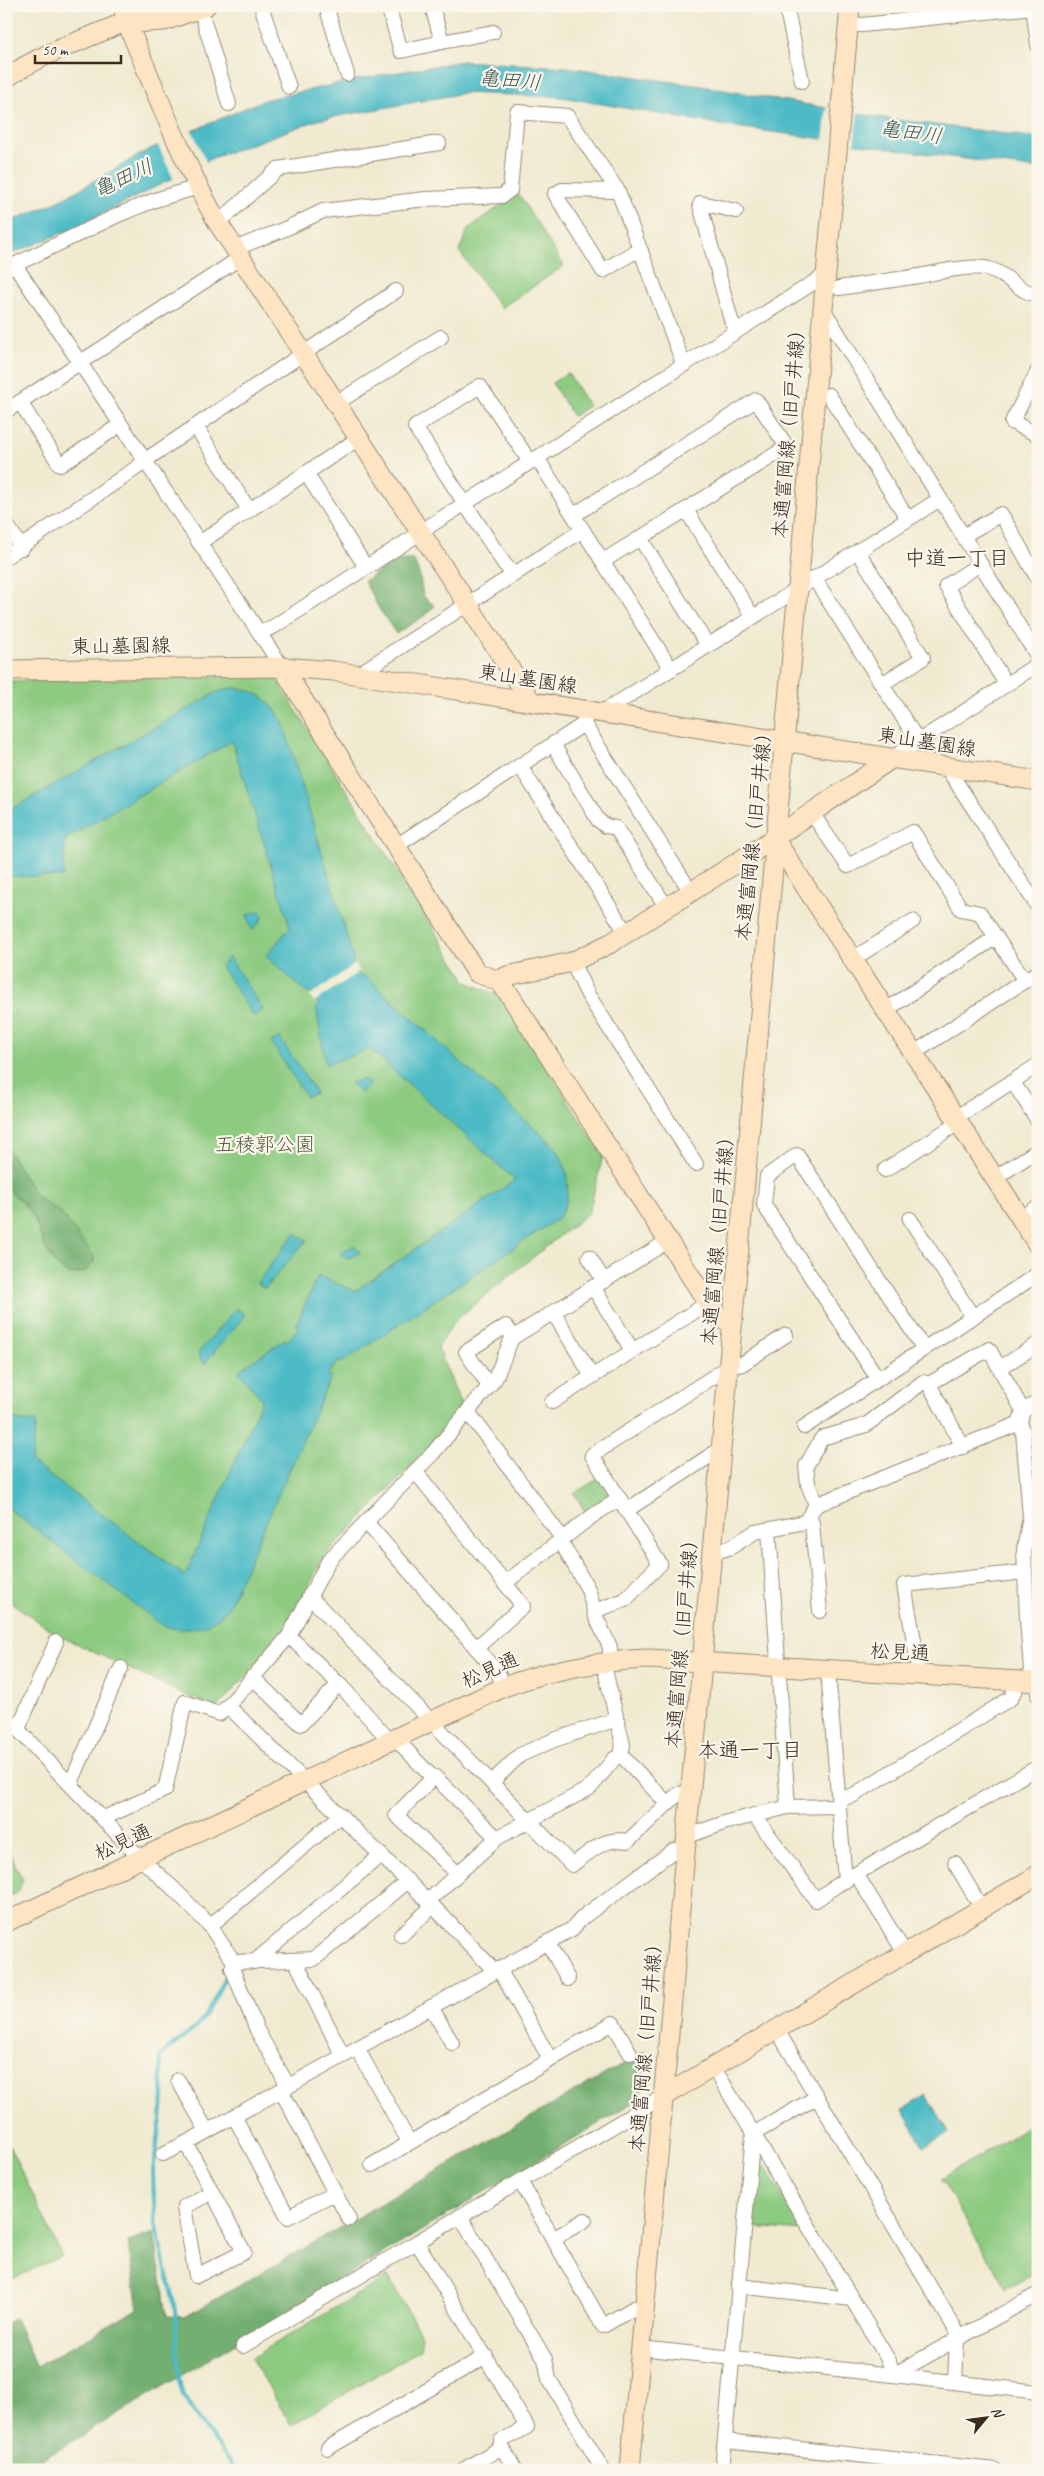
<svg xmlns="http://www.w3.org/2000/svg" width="1044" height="2476" viewBox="0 0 1044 2476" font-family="Caveat,'Klee One',sans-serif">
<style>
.green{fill:#8dcb81;stroke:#647a50}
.forest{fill:#72af6f;stroke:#566c46}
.water{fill:#4dbbc6;stroke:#447272}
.pier{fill:#f0ead0}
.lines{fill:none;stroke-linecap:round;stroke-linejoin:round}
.stream{stroke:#4dbbc6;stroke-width:4}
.street-casing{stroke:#968a77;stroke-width:16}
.secondary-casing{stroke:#968a77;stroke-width:21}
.street{stroke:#fff;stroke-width:14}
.secondary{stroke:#fde5c4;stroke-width:19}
.labels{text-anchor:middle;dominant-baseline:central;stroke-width:4.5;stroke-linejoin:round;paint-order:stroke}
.street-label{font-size:20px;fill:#3b2a1e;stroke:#fbf7ec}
.park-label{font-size:20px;fill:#545a3c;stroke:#fbf7ec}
.water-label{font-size:21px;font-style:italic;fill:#415d59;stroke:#fbf7ec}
.neighbourhood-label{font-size:21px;fill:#3b2a1e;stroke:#fbf7ec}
</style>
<rect width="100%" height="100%" fill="#fbf7ec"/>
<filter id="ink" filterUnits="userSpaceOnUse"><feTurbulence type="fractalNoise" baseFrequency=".02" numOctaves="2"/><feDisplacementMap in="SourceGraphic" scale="10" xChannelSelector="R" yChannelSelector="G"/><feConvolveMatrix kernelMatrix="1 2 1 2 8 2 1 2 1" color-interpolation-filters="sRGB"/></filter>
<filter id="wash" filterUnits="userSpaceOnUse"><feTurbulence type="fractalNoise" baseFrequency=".0096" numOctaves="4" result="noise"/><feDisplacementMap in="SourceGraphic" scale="20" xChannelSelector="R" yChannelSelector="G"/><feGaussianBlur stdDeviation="1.12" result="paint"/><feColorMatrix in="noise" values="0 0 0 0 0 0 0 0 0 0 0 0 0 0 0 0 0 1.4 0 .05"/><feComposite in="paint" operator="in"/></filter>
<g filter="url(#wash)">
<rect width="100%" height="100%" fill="#f0ead0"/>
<g class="green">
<path d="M518,193L564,266L501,308L459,251L468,229Z"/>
<path d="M568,373L589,406L573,416L552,383Z"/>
<path d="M274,675L467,982L502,997L603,1156L589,1212L585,1216L498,1285L455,1321L438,1348L463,1409L454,1422L323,1558L282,1637L217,1708L178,1692L58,1635L6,1599V681Z"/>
<path d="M600,1478L609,1492L608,1498L586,1513L574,1493Z"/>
<path d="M6,1847L23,1880L17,1893L6,1898Z"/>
<path d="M1038,2120V2271L1006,2289L941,2179Z"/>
<path d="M10,2147L62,2256L6,2282V2149Z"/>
<path d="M757,2159H761L804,2231L752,2227Z"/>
<path d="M388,2276L422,2336L420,2350L291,2425L251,2358Z"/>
</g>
<g class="forest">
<path d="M400,560H414L420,576L423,596L435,606L427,614L396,634L378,607L364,581L385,566Z"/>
<path d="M6,1146L36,1196L60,1212L94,1256V1262L86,1271L71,1275C46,1264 44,1239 33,1217C27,1206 15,1196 6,1188Z"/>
<path d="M645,2051L641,2098L25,2470H6V2324L15,2318L36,2367L138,2309L128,2242L154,2233L167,2316L185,2317Z"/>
</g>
<g class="water">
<path d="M462,61L566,67L701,86L889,119L1038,138V169L722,125L562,97L464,93L318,120L215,157L70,230L6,256V223L57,202L150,149L264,100L359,79Z"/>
<path d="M232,688C258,689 273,702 284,725L354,960L351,962L361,977L364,975L554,1146C569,1165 574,1199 557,1219L341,1363L339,1361L328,1374L331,1377L228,1608C211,1628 187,1634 162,1625L6,1507V1419L36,1422L31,1462L185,1576L262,1399L238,1371L285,1339L288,1341L299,1327L296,1324L318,1276L355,1291L515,1180L370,1049L326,1065L316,1007L319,1004L308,990L306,992L266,956L290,927L232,741L65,839L63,877L6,876V812L217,692Z"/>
<path d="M260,911L263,917L252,931L247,915Z"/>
<path d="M229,957L263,1010L253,1016L221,966Z"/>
<path d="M280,1037V1038L316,1093L306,1097L271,1042Z"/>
<path d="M363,1079L370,1084L361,1093L350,1083Z"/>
<path d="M295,1233L307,1240L265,1288L257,1283Z"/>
<path d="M354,1245L360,1252L349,1258L340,1254Z"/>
<path d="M236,1308L245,1315L204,1364L198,1353Z"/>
<path d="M926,2095L949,2133L924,2147L902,2110Z"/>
</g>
<g class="pier">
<path d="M827,106L858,111L854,147L823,142Z"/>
<path d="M191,128L207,164L174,180L157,143Z"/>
<path d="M355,964L360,971L314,1002L310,996Z"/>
</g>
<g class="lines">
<path class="stream" d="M227,1973C218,1991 210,2012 196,2027C185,2038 171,2045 160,2056L163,2096L161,2119L153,2170L154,2202L157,2232L175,2308L179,2380L183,2396L235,2470"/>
</g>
</g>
<g filter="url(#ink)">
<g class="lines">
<g class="street-casing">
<g id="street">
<path d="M261,6L289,87"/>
<path d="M326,6L347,74"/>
<path d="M388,6L401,51L442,42L432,6"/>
<path d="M786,6L802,81"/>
<path d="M1033,6L1038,45"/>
<path d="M200,8L229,104"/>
<path d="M848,24L862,25L1033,7"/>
<path d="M442,42L493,32"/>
<path d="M618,191L562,190L555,194L603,271L631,254L641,251"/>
<path d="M736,211L701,203L700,205L731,320L737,330"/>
<path d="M218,223L278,169L439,143"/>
<path d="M234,249L285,229L323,211L426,199L502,196L510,190L517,112L567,116L618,191L683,363"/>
<path d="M15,265L282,667"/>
<path d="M6,269L118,215L155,200L198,187"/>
<path d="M839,288C865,284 892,280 919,276C939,272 963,266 984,268C1005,270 1020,295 1038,294"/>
<path d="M823,309L1038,657"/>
<path d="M1038,371L1012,422L1038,435"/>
<path d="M829,395L908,519"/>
<path d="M20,402L60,465L114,429"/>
<path d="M335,404L441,337"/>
<path d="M6,411L240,258"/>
<path d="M196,427L249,510"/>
<path d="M537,458L671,669"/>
<path d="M144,461L396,291"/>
<path d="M306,473L362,561"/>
<path d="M686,510L753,617"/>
<path d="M574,515L756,400L787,447L603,561"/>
<path d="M6,524L22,548"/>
<path d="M420,532L827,274"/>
<path d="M963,536L1001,514L1038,579"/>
<path d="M640,538L708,646"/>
<path d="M199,543L358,439"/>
<path d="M858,551L923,658L882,684"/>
<path d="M6,557L145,462"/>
<path d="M980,564L946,586L1001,676"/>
<path d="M515,574L505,565L415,427L480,386L530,462"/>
<path d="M814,578L918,741"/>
<path d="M260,632L273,627L420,533"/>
<path d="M357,675L583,530"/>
<path d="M600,714L940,499"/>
<path d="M584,724L691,892"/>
<path d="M553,744L598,820L606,826L616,828L667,908"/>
<path d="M891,759L1038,664"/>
<path d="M520,766L627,934"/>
<path d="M947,768L1038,907"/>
<path d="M811,812L848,866L913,832L961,909L980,913L1025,981"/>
<path d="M396,846L584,724L587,712"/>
<path d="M853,959L913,921"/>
<path d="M572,962L588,995L696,1164"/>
<path d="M886,1010L996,937"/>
<path d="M914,1053L1038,972"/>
<path d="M1013,1082L1038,1121"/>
<path d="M955,1118L1038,1065"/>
<path d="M885,1170L958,1123"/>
<path d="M995,1178L1038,1150"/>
<path d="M1021,1218L1038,1207"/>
<path d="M910,1219L973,1317"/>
<path d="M589,1257L604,1281"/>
<path d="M593,1287L632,1350"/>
<path d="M553,1312L592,1376"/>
<path d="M924,1349L797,1155L767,1176L764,1205L878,1379L1038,1274"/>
<path d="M1000,1368L1038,1344"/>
<path d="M929,1384L989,1349L1023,1411L1020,1423L1023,1431L1030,1516L1024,1550L1027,1620L1031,1669"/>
<path d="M489,1386L466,1352L506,1326L513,1337"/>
<path d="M552,1402L708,1303"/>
<path d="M1023,1411L1038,1402"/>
<path d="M468,1412L562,1538"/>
<path d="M804,1427L878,1379"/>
<path d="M415,1471L505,1583L595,1514L620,1499"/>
<path d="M816,1505L1020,1423"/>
<path d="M627,1510L722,1448"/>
<path d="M809,1517L812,1523L820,1611"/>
<path d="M366,1522L498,1673L504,1687"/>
<path d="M769,1530L788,1807"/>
<path d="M560,1540L588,1589L596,1617L610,1647V1661"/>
<path d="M712,1553L731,1547L755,1532L805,1522L816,1505L808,1484L806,1466L822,1438L866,1425L923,1382L929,1384L963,1447"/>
<path d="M309,1596L572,1865C592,1851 603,1837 628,1841L678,1794L691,1793"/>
<path d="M594,1611L625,1600L660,1564L592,1455L730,1366L742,1364L786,1335"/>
<path d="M289,1636L342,1687L390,1741"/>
<path d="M476,1648L523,1606L505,1583"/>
<path d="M918,1663L904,1585L1025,1572"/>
<path d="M828,1671L845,1881"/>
<path d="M252,1677L301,1724L338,1685"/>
<path d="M1038,1694V1695"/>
<path d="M228,1706L433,1906L491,1967L498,1971"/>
<path d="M6,1717L140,1858L174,1889L210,1926L234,1962L232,1968L257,2030L288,2086"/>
<path d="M18,1729L56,1642"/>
<path d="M395,1738L433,1778"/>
<path d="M621,1755L667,1803"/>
<path d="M492,1782L520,1755L554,1740L617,1719"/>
<path d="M71,1783L121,1668"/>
<path d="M839,1798L852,1796L1011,1698L1019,1681"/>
<path d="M754,1815L816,1900L837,1885L1038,1767"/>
<path d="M104,1818L165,1790L185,1702L219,1714L228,1706L289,1636L329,1560L433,1453L495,1379L512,1338L668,1241"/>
<path d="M688,1836L727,1822L788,1807L839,1806"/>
<path d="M955,1863L982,1909"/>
<path d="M458,1874L396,1815L433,1778L435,1777L497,1838"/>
<path d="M856,1874L905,1953"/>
<path d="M428,1901L497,1838L590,1788L614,1759L621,1755L623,1745L603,1662"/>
<path d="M210,1926L341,1815"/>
<path d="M401,1935L433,1906"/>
<path d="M548,1943L568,1979"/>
<path d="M295,1960L343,2056"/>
<path d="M234,1962L314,1959L408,1881"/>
<path d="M254,1962L381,1855"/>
<path d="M502,1968L503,1976L550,2059"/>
<path d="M431,2007L452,2043"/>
<path d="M777,2030L960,2337"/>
<path d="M357,2048L409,2142"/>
<path d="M717,2073L889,2361L893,2375L1038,2294"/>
<path d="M178,2080L207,2131"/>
<path d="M234,2116L288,2217L335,2193L281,2090"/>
<path d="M163,2154L186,2143"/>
<path d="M372,2165L613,2023L630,2053"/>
<path d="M520,2181L603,2326L634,2308H644"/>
<path d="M212,2192L184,2207L196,2276L244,2252L186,2143L572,1929L583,1917L673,1851L687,1847"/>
<path d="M335,2193L349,2219"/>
<path d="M460,2216L545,2359L549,2379L603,2470"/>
<path d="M553,2239L585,2220"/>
<path d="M738,2286L852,2299"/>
<path d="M243,2346L417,2242"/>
<path d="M640,2348L893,2375L1038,2392"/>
<path d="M955,2382L957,2339"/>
<path d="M725,2441L995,2470"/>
<path d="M502,2447L515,2470"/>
<path d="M328,2448L486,2356"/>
<path d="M463,2470L502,2447L501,2441L527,2427L417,2242L664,2096"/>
<path d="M722,2470L753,2134L817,2097"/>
</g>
</g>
<g class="secondary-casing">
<g id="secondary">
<path d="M123,6L127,23C156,91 181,159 218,223L531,701"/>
<path d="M133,23L164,21L206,6"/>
<path d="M6,78C53,46 108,33 158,6"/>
<path d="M282,667L477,973L499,981L507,976L572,962L611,943L755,851L891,759"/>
<path d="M6,670L282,667L334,671L1038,781"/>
<path d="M774,838L1038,1245"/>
<path d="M499,981L509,994L708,1303L720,1319L733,1321"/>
<path d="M6,1922L504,1687C551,1669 597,1661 648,1659L1038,1682"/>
<path d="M664,2096L1038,1875"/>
<path d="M630,2470L850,6"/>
</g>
</g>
<use href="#street" class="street"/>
<use href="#secondary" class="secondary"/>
</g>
</g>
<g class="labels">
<g class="street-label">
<text transform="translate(789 429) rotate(-85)">本通富岡線（旧戸井線）</text>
<text transform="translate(121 646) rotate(-1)">東山墓園線</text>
<text transform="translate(528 679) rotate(9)">東山墓園線</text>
<text transform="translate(927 742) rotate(9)">東山墓園線</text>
<text transform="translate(754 832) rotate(-84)">本通富岡線（旧戸井線）</text>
<text transform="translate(718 1236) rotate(-85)">本通富岡線（旧戸井線）</text>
<text transform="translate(682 1639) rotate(-85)">本通富岡線（旧戸井線）</text>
<text transform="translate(900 1652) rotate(3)">松見通</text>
<text transform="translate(490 1670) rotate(-24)">松見通</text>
<text transform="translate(123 1842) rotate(-25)">松見通</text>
<text transform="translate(646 2043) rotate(-85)">本通富岡線（旧戸井線）</text>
</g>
<g class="park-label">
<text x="265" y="1144">五稜郭公園</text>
</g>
<g class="water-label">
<text transform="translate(510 80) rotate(5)">亀田川</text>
<text transform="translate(911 132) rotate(8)">亀田川</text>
<text transform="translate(123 178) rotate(-25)">亀田川</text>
</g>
<g class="neighbourhood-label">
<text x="957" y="558">中道一丁目</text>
<text x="750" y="1750">本通一丁目</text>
</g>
</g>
<rect width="1044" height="2476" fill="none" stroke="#fbf7ec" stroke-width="25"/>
<g transform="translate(986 2418) rotate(61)" stroke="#fbf7ec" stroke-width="4" paint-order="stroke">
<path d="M0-4L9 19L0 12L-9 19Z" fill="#3b2a1e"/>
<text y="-8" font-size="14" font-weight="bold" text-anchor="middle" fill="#3b2a1e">N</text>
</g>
<path d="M35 55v8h86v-8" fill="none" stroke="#3b2a1e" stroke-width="2.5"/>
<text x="42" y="55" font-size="15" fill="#3b2a1e" stroke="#fbf7ec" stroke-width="4" paint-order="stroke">50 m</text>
</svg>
